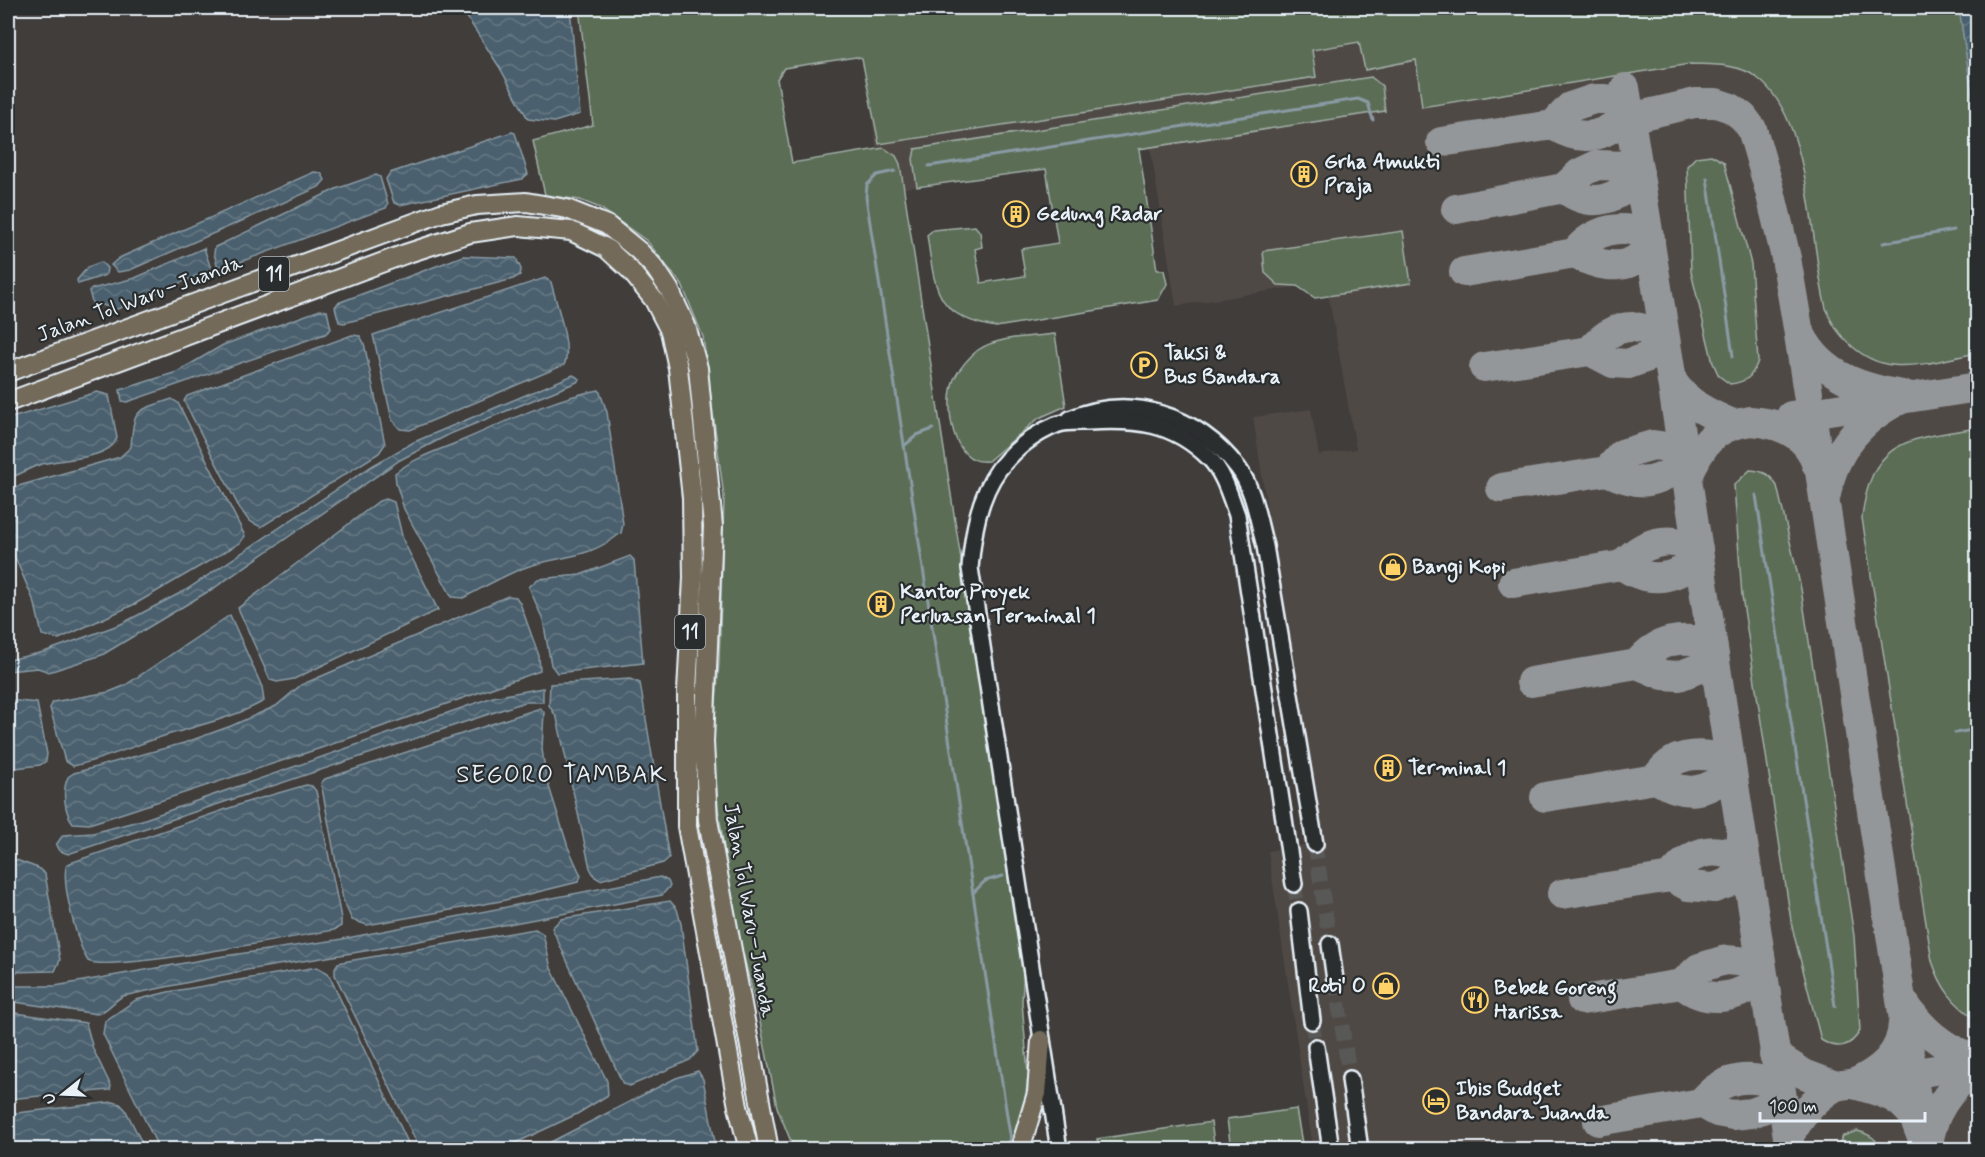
<svg xmlns="http://www.w3.org/2000/svg" width="1985" height="1157" viewBox="0 0 1985 1157" font-family="Mynerve,sans-serif">
<style>
.built{fill:#4f4844}
.grass{fill:#5b6d57;stroke:#a2afa8;stroke-width:1.5}
.water{fill:url(#water-waves);stroke:#8a9ba5;stroke-width:1.5}
.lines{fill:none;stroke-linecap:round;stroke-linejoin:round}
.stream{stroke:#8a9ba5;stroke-width:3}
.taxiway{stroke:#94979a;stroke-width:30}
.secondary-tunnel{stroke:#595857;stroke-width:15;stroke-dasharray:15 8;stroke-linecap:butt}
.secondary-casing{stroke:#e8f1f8;stroke-width:20}
.highway-casing{stroke:#e8f1f8;stroke-width:22}
.secondary{stroke:#2a2d2e;stroke-width:15}
.highway{stroke:#736b5a;stroke-width:18}
.labels{text-anchor:middle;dominant-baseline:central;stroke-width:4.5;stroke-linejoin:round;paint-order:stroke}
.shield{fill:#2a2d2e;stroke:#afb6bb;stroke-width:1.5}
.shield-label{font-size:20px;font-weight:bold;fill:#e8f1f8}
.poi-label{font-size:21px;font-weight:bold;fill:#e8f1f8;stroke:#2a2d2e;text-anchor:start}
.street-label{font-size:21px;fill:#e8f1f8;stroke:#2a2d2e}
.quarter-label{font-size:24px;letter-spacing:1.5px;fill:#e8f1f8;stroke:#2a2d2e}
</style>
<defs>
<pattern id="water-waves" width="16" height="10" patternUnits="userSpaceOnUse" patternTransform="scale(1.5)"><rect width="16" height="10" fill="#4b616e"/><path d="M0 5q4-4 8 0t8 0" fill="none" stroke="#657883"/></pattern>
</defs>
<rect width="100%" height="100%" fill="#403d3b"/>
<filter id="ink" filterUnits="userSpaceOnUse"><feTurbulence type="fractalNoise" baseFrequency=".0167" numOctaves="2"/><feDisplacementMap in="SourceGraphic" scale="12" xChannelSelector="R" yChannelSelector="G"/><feConvolveMatrix kernelMatrix="1 2 1 2 8 2 1 2 1" color-interpolation-filters="sRGB"/></filter>
<g filter="url(#ink)">
<path class="built" d="M1977,8V1149H1313L1268,851L1318,842L1253,417L1311,409L1319,455L1356,449L1326,282L1176,306L1150,146L940,184L882,191L871,110L1253,48Z"/>
<g class="grass">
<path d="M579,8H1977V353C1950,358 1920,368 1892,365C1863,362 1834,335 1826,308C1809,245 1813,118 1756,77C1738,63 1711,65 1690,64L1422,107L1416,60L1365,70L1359,42L1312,50L1316,77L879,144L862,59L856,57L784,68L777,79L792,163L884,148L896,156L900,164L1024,968L1022,1002L1028,1074L1025,1106L1016,1130L1004,1149H794L777,1107L759,1017L736,926L718,808L713,743L719,662L724,497L703,337L682,285L647,241L600,208L580,200L545,195L533,141L593,125Z"/>
<path d="M1371,77L1382,86L1385,111L1139,149L1157,270H1164L1167,284L1158,300L996,327C934,317 935,288 927,235L933,230L975,226L980,232L982,247L975,249L981,283L1025,276L1021,249L1058,243L1046,169L917,187L913,159L915,149Z"/>
<path d="M1711,155L1724,162L1751,264L1758,361C1752,377 1747,382 1730,384L1719,376L1713,363L1691,272L1687,166L1696,157Z"/>
<path d="M1403,231L1411,283L1315,298L1297,286L1278,285L1265,273L1263,251Z"/>
<path d="M1055,334L1066,406L1039,418L988,461C951,466 944,403 954,379C959,369 969,357 978,350C998,336 1031,337 1055,334Z"/>
<path d="M1977,428H1978L1977,1020C1953,1004 1941,988 1932,961L1862,518C1871,438 1909,439 1977,428Z"/>
<path d="M1750,470C1764,471 1770,474 1777,486L1801,589L1854,936L1860,1031C1850,1048 1837,1050 1821,1040L1792,927L1742,596L1734,485Z"/>
<path d="M1296,1109L1303,1149H1231L1227,1119Z"/>
<path d="M1211,1122L1215,1149H1099L1097,1139Z"/>
<path d="M1857,1131C1869,1134 1877,1138 1880,1149H1836L1843,1136Z"/>
</g>
<g class="water">
<path d="M461,8H570L580,114L554,122L528,119L500,68Z"/>
<path d="M1959,8H1976L1977,128Z"/>
<path d="M512,132L515,133L528,174L522,179L400,205L394,203L386,179L390,173Z"/>
<path d="M314,172L321,173L325,180L319,187L130,270L118,272L111,265L119,258Z"/>
<path d="M376,175L380,177L388,204L386,208L224,268L217,265L214,253L215,247L336,189Z"/>
<path d="M204,248L211,269L209,271L115,310L103,305L93,306L89,291L92,289L135,278Z"/>
<path d="M463,256L516,258L521,269L520,275L513,279L344,323L339,322L335,307L338,303Z"/>
<path d="M101,262L107,268L106,275L78,284L77,280L88,267Z"/>
<path d="M545,278L551,282C555,300 573,349 564,365L410,430L400,429L392,420L373,335Z"/>
<path d="M320,310L327,311L331,329L325,334L127,402L122,401L120,390L177,372L223,345Z"/>
<path d="M352,335L360,336L364,343L385,444L379,453L261,527L249,521L239,507L184,401L187,396Z"/>
<path d="M573,375L580,379L577,382L450,434L400,460L214,588L102,655L49,672L38,668L8,671V660L44,652L121,624L186,590L372,466L414,442Z"/>
<path d="M599,390L607,412L623,524L621,533C584,562 560,554 521,569C501,577 482,588 463,598L452,597L404,509L396,483L395,473C414,458 439,450 461,441C503,423 554,398 599,390Z"/>
<path d="M97,392L109,395L117,438C109,461 59,458 39,465C28,468 19,476 8,478V419Z"/>
<path d="M172,399L178,403L245,536L240,543L135,604L59,639L42,635L35,604L8,541V493L15,487L120,457L131,447C134,407 135,412 172,399Z"/>
<path d="M386,499L394,502L403,540L438,610L294,679L277,682L270,680L238,608L379,501Z"/>
<path d="M630,556L634,560L643,663L557,673L551,665L543,620L529,587L538,579L580,575Z"/>
<path d="M508,596L516,597L520,603L539,656L540,671L321,748L105,819L89,824L73,823C64,812 62,790 68,777L74,773L184,743L231,726L276,706L301,685Z"/>
<path d="M230,615L262,687L264,701C233,718 200,725 167,735C135,745 106,759 73,766L65,761L50,708L53,702L109,692L124,686Z"/>
<path d="M630,679L640,683L669,858L663,863L600,880L595,877L590,868L557,718L549,705L550,684Z"/>
<path d="M543,688V702H525L68,854L60,851L56,845L63,835L93,833L142,820L493,697Z"/>
<path d="M8,700L37,703L47,754L46,761L40,765L8,769Z"/>
<path d="M540,708L544,712L542,749L546,777L568,847L581,876L578,882L501,901L367,925L352,920L343,900L321,783L325,779Z"/>
<path d="M306,785L312,786L316,791L341,918V926L334,930C297,936 110,973 88,961C78,945 60,882 67,864L247,802Z"/>
<path d="M8,857L38,868L45,874L60,960L55,971L8,972Z"/>
<path d="M660,877L668,881L670,886L662,895L371,950L247,970L123,996C113,1001 107,1012 97,1014L8,1001V986H55L224,956L337,940Z"/>
<path d="M670,901L677,909L681,924L698,1051L690,1060L630,1086L623,1084L552,928L561,919Z"/>
<path d="M535,929L543,934L551,968L607,1081L608,1095L577,1114L503,1149H420L335,975V968L338,963L348,961Z"/>
<path d="M317,967L328,973L411,1149H159L103,1034L105,1021L136,1000L168,992Z"/>
<path d="M8,1012L86,1023L93,1049L111,1086L110,1090L88,1092L75,1098L62,1094L8,1099Z"/>
<path d="M698,1071L703,1079L715,1142L711,1149H537L676,1078Z"/>
<path d="M113,1102L120,1104L125,1109L145,1149H8V1114Z"/>
</g>
<g class="lines">
<g class="stream">
<path d="M1680,8L1681,12"/>
<path d="M929,166L1358,99L1368,103L1373,120"/>
<path d="M895,171L877,175L867,185L866,197L1012,1148"/>
<path d="M1707,178L1733,356"/>
<path d="M1977,228H1978"/>
<path d="M1883,243L1954,230"/>
<path d="M904,446L917,435L933,429"/>
<path d="M1756,495L1835,1006"/>
<path d="M1955,733L1978,729"/>
<path d="M973,893L985,881L1003,876"/>
</g>
<g class="taxiway">
<path d="M1625,88L1672,381C1687,404 1709,414 1733,424"/>
<path d="M1630,118L1695,103H1716L1731,108L1743,117L1752,129L1770,191L1786,258L1798,328L1924,1150"/>
<path d="M1553,125C1583,144 1607,137 1629,112"/>
<path d="M1441,142L1553,125L1570,107L1594,99H1606L1628,106"/>
<path d="M1456,209L1564,188L1580,173L1597,165L1628,166L1639,173C1620,200 1591,210 1564,188"/>
<path d="M1464,272L1575,253C1591,230 1627,220 1650,239C1641,274 1599,269 1575,253"/>
<path d="M1801,335C1823,378 1864,389 1908,396C1864,415 1835,446 1826,494"/>
<path d="M1484,367L1590,351L1613,363L1628,364L1656,354L1665,342C1639,318 1612,324 1590,351"/>
<path d="M1672,381L1790,1150"/>
<path d="M1791,416L1978,387"/>
<path d="M1750,421C1778,423 1807,432 1816,463"/>
<path d="M1607,471C1640,487 1655,485 1685,463"/>
<path d="M1688,477C1699,448 1713,427 1746,422"/>
<path d="M1501,488L1607,471L1622,454L1653,445L1667,447L1684,455"/>
<path d="M1622,565C1649,585 1675,579 1699,559"/>
<path d="M1513,583L1622,565C1644,541 1668,535 1698,549"/>
<path d="M1637,664C1658,638 1680,637 1711,642"/>
<path d="M1531,682L1637,664L1663,675L1679,676L1702,667L1714,657"/>
<path d="M1656,779C1672,751 1701,752 1729,760"/>
<path d="M1545,797L1656,779C1685,797 1706,794 1731,772"/>
<path d="M1671,877C1691,851 1714,844 1744,860"/>
<path d="M1562,894L1671,877L1688,886L1714,888L1728,883L1745,870"/>
<path d="M1682,984C1707,1005 1742,999 1762,976"/>
<path d="M1901,998C1920,1029 1943,1049 1978,1060"/>
<path d="M1582,1000L1682,984L1699,968L1725,960L1750,962L1761,968"/>
<path d="M1903,1023C1902,1055 1880,1071 1853,1084C1881,1091 1910,1098 1919,1130"/>
<path d="M1774,1055L1804,1074L1836,1086"/>
<path d="M1701,1103C1721,1077 1750,1073 1779,1086"/>
<path d="M1598,1121L1701,1103L1717,1112L1733,1115L1752,1113L1768,1107L1780,1094"/>
<path d="M1788,1137C1801,1116 1813,1099 1836,1086L1978,1063"/>
<path d="M1928,1147C1931,1112 1950,1087 1978,1068"/>
</g>
<g class="secondary-tunnel">
<path d="M1315,844L1330,944"/>
<path d="M1294,884L1299,911"/>
<path d="M1335,980L1350,1079"/>
<path d="M1312,1021L1316,1047"/>
</g>
<g class="secondary-casing">
<g id="secondary">
<path d="M1070,419C1130,393 1198,415 1238,468C1254,489 1258,521 1265,546L1315,844"/>
<path d="M1299,911L1312,1021"/>
<path d="M1330,944L1335,980"/>
<path d="M1316,1047L1331,1150"/>
<path d="M1350,1079L1360,1150"/>
<path d="M1059,1150L970,568C973,534 978,498 999,469C1014,450 1034,434 1056,425C1065,421 1078,422 1088,422C1136,419 1173,422 1209,458C1224,473 1230,496 1237,515L1294,884"/>
</g>
</g>
<g class="highway-casing">
<g id="highway">
<path d="M8,372L441,213L477,205L526,202L567,209L607,225L639,251L655,268L669,289L686,326L698,368L713,526L704,742L708,820L769,1150"/>
<path d="M8,402L405,254L470,233L518,226L571,231L606,248L630,270L654,300L670,331L678,368L692,498L693,578L687,691V826L738,1107L749,1150"/>
<path d="M1020,1150L1037,1093L1041,1040"/>
</g>
</g>
<use href="#secondary" class="secondary"/>
<use href="#highway" class="highway"/>
</g>
</g>
<defs>
<g id="building-ring" transform="scale(1.35)"><circle r="9.5" fill="#2a2d2e" stroke="#ffd166" stroke-width="1.5"/><path d="M-4-6H4V6H1V3H-1V6H-4ZM-2.5-4.3h1.7v1.8h-1.7ZM.8-4.3h1.7v1.8H.8ZM-2.5-1h1.7V.8h-1.7ZM.8-1h1.7V.8H.8Z" fill="#ffd166"/></g>
<g id="parking-ring" transform="scale(1.35)"><circle r="9.5" fill="#2a2d2e" stroke="#ffd166" stroke-width="1.5"/><path d="M-3.5-5.5H1a3.5 3.5 0 0 1 0 7H-1V5.5H-3.5ZM-1-3.4V-.6H.8a1.4 1.4 0 0 0 0-2.8Z" fill="#ffd166"/></g>
<g id="shop-ring" transform="scale(1.35)"><circle r="9.5" fill="#2a2d2e" stroke="#ffd166" stroke-width="1.5"/><path d="M-5-2.5h2.3a2.7 3.5 0 0 1 5.4 0H5L5.5 6h-11ZM-1.5-2.5h3a1.5 2.3 0 0 0-3 0Z" fill="#ffd166"/></g>
<g id="restaurant-ring" transform="scale(1.35)"><circle r="9.5" fill="#2a2d2e" stroke="#ffd166" stroke-width="1.5"/><path d="M-5-6h1v4h1v-4h1v4h1v-4h1v5L-1.5 .5V6h-2V.5L-5-1ZM5-6V6H3V1.5H1.5Q1.5-4 5-6Z" fill="#ffd166"/></g>
<g id="hotel-ring" transform="scale(1.35)"><circle r="9.5" fill="#2a2d2e" stroke="#ffd166" stroke-width="1.5"/><path d="M-6-4.5h1.5V1H6V5H4.5V3h-9V5H-6ZM-4 0a1.8 1.8 0 1 1 3.6 0ZM.5 0V-2.5h3Q6-2.5 6 0Z" fill="#ffd166"/></g>
</defs>
<g fill-rule="evenodd">
<use href="#building-ring" x="1304" y="174"/>
<use href="#building-ring" x="1016" y="214"/>
<use href="#parking-ring" x="1144" y="365"/>
<use href="#shop-ring" x="1393" y="567"/>
<use href="#building-ring" x="881" y="604"/>
<use href="#building-ring" x="1388" y="768"/>
<use href="#shop-ring" x="1386" y="986"/>
<use href="#restaurant-ring" x="1475" y="1000"/>
<use href="#hotel-ring" x="1436" y="1101"/>
</g>
<g class="labels">
<g class="shield">
<rect x="259" y="257" width="30" height="34" rx="4.5"/>
<rect x="675" y="615" width="30" height="34" rx="4.5"/>
</g>
<g class="shield-label">
<text x="274" y="274">11</text>
<text x="690" y="632">11</text>
</g>
<g class="poi-label">
<text x="1324" y="162">Grha Amukti<tspan x="1324" dy="24">Praja</tspan></text>
<text x="1036" y="214">Gedung Radar</text>
<text x="1164" y="353">Taksi &amp;<tspan x="1164" dy="24">Bus Bandara</tspan></text>
<text x="1412" y="567">Bangi Kopi</text>
<text x="900" y="592">Kantor Proyek<tspan x="900" dy="24">Perluasan Terminal 1</tspan></text>
<text x="1408" y="768">Terminal 1</text>
<text x="1366" y="986" text-anchor="end">Roti' O</text>
<text x="1494" y="988">Bebek Goreng<tspan x="1494" dy="24">Harissa</tspan></text>
<text x="1456" y="1089">Ibis Budget<tspan x="1456" dy="24">Bandara Juanda</tspan></text>
</g>
<g class="street-label">
<text transform="translate(140 299) rotate(-20)">Jalan Tol Waru–Juanda</text>
<text transform="translate(749 910) rotate(80)">Jalan Tol Waru–Juanda</text>
</g>
<g class="quarter-label">
<text x="562" y="775">SEGORO TAMBAK</text>
</g>
</g>
<rect width="1985" height="1157" fill="none" stroke="#2a2d2e" stroke-width="30"/>
<rect x="15" y="15" width="1955" height="1127" fill="none" stroke="#e8f1f8" stroke-width="2" filter="url(#ink)"/>
<g transform="translate(63 1094) rotate(252)" stroke="#2a2d2e" stroke-width="4.5" paint-order="stroke">
<path d="M0-4.5L10 22L0 15L-10 22Z" fill="#e8f1f8"/>
<text y="-9" font-size="16" font-weight="bold" text-anchor="middle" fill="#e8f1f8">U</text>
</g>
<path d="M1760 1112v9h165v-9" fill="none" stroke="#e8f1f8" stroke-width="3"/>
<text x="1769" y="1112" font-size="18" fill="#e8f1f8" stroke="#2a2d2e" stroke-width="4.5" paint-order="stroke">100 m</text>
</svg>
